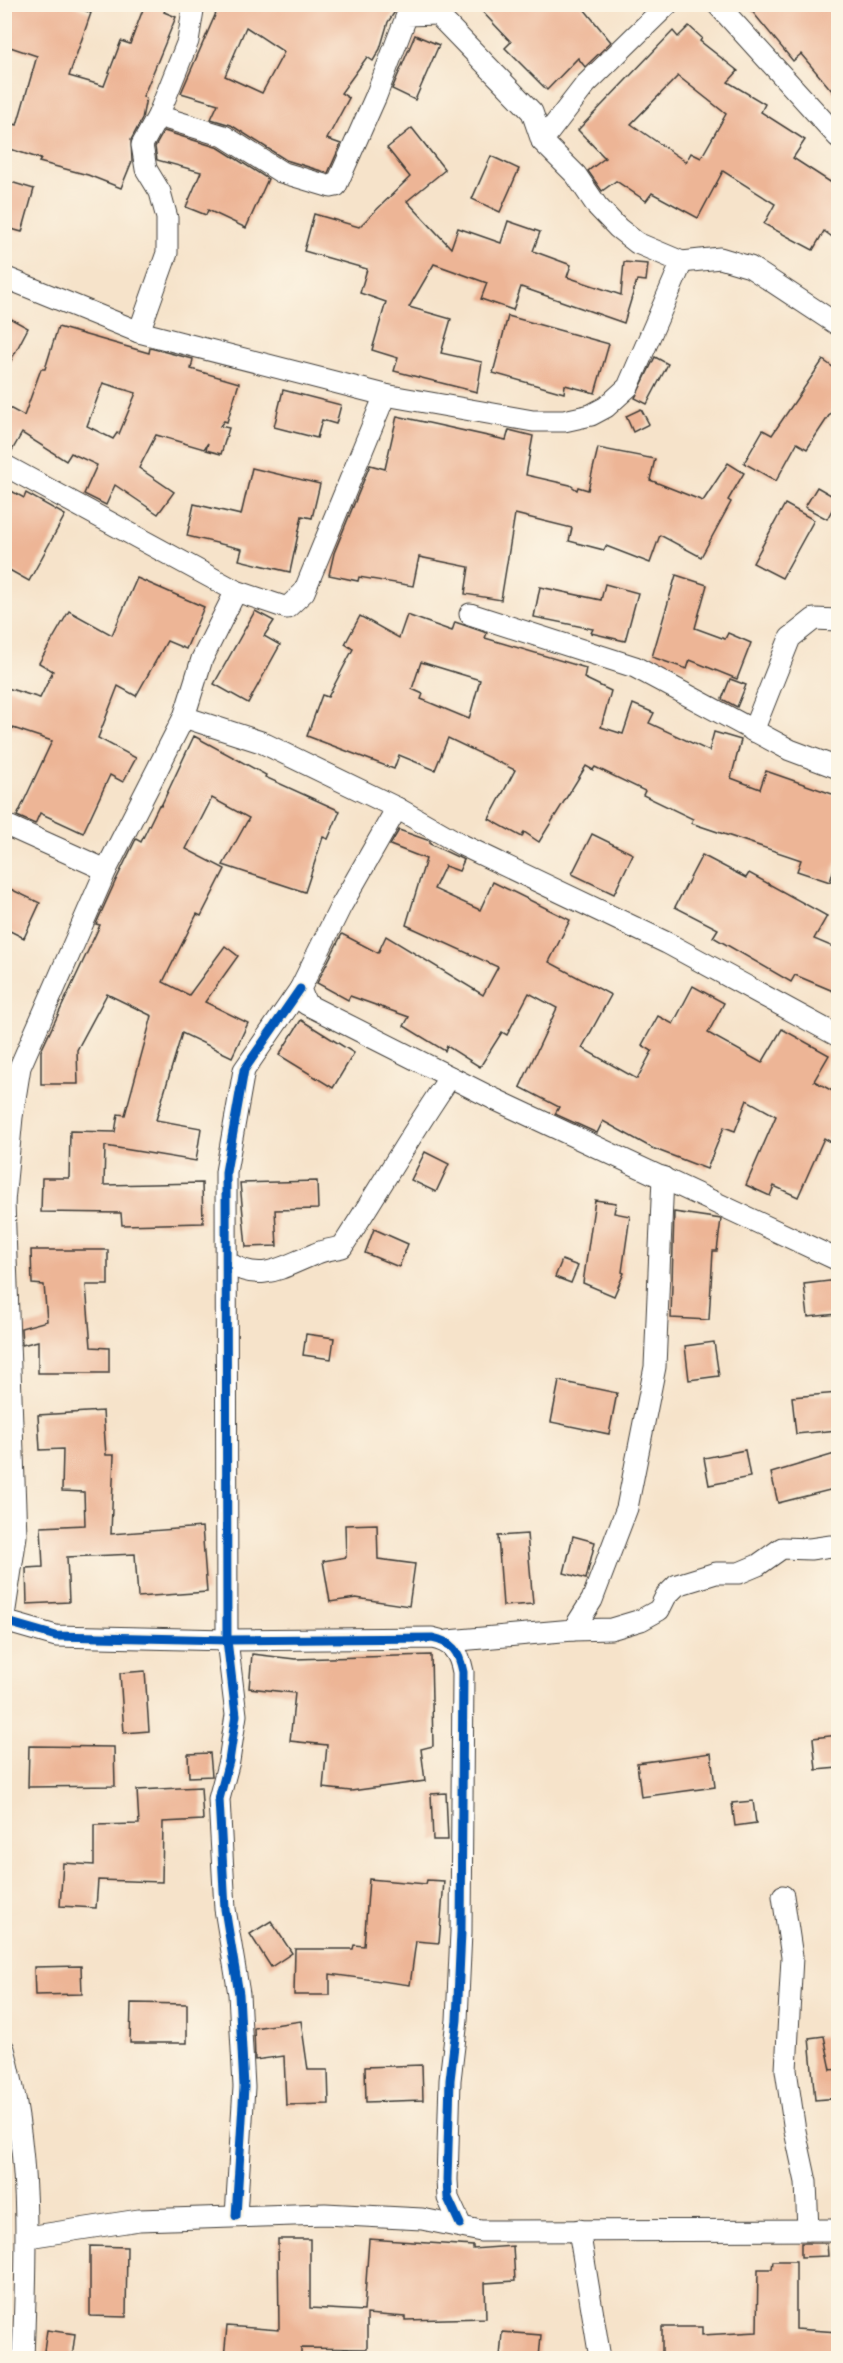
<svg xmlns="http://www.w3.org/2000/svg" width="843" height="2363" viewBox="0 0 843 2363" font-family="Sriracha,sans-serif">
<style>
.building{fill:#edb596;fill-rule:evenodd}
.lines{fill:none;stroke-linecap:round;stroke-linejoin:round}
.street-casing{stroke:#3d3a36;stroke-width:23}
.street{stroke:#fff;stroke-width:21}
.cycleway-casing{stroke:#fcf5e5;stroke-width:13}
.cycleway{stroke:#0057b8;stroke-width:9}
</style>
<rect width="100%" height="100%" fill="#fcf5e5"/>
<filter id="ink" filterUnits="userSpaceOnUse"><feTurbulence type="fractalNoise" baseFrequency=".0167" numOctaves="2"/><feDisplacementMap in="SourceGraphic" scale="12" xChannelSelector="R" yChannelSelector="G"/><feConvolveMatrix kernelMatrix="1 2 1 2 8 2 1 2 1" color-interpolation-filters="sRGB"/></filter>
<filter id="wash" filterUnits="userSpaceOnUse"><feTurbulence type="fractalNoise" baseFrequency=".008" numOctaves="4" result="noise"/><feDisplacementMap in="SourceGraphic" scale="24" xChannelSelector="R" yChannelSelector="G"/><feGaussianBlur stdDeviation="1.35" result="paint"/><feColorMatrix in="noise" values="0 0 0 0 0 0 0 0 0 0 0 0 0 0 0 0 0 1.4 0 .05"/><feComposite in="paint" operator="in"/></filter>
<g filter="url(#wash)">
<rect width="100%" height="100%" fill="#f6e3ca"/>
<g id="blocks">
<g class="building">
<path d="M4,4H70L91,13L69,76L104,86L121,41L130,44L145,4H168L164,12L176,17L143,97L146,98L142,119L131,140L132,161L121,188L88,175L39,162L41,159L4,147V121L17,125L37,56L4,45Z"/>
<path d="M220,4H400L388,22L380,49L373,61L367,57L341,93L349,98L327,139L341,144L328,173L286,160L231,125L211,119L218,104L181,93ZM246,27L284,52L262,93L225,76Z"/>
<path d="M475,4H580L611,42L585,67L578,58L547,90L505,48L511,42Z"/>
<path d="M746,4H838V29L832,35L838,43V98L801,54L793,61Z"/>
<path d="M689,26L702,38L700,41L738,71L728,82L765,104L761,112L805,140L793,158L838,187V241L824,231L813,250L764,224L775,204L723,171L698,218L652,193L646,201L616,181L602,191L588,171L605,158L578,130L673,31L678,37ZM678,76L726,114L701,158L691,153L686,162L631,124Z"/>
<path d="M415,35L439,45L415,100L392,89Z"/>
<path d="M412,128L445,170L407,201L451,248L458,228L501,243L508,221L540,232L533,251L571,265L567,277L621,295L624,262L648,264L646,281L637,280L624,323L521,287L513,310L481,299L487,283L434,264L409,307L451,319L441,353L482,362L477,392L394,371L398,358L372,350L386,302L360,293L367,269L304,251L314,214L359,227L410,177L387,148Z"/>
<path d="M164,131L219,148L268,179L246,228L208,210L206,215L186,207L201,172L157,160L155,147Z"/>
<path d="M491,156L519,169L500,212L472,199Z"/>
<path d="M4,180L34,189L22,232L4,227Z"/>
<path d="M4,315L28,328L4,374Z"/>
<path d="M508,316L609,344L595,393L565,385L564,393L493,373Z"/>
<path d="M58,327L149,353L150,348L193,359L191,369L239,383L227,422L224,421L220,426L229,428L221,454L206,450L208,443L204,449L156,435L139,468L174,492L158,514L115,485L106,505L84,494L97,465L71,453L66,461L22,433L10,454L4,452V405L24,416L41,369H45ZM103,383L136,393L119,434L117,433L113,439L87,426Z"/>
<path d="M655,357L668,364L647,404L635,398Z"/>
<path d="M823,360L838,371V402L807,449L797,443L776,481L744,463L763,430L772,435Z"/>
<path d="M283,390L341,405L336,424L322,420L317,438L274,427Z"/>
<path d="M641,409L649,424L633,432L626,416Z"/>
<path d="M397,416L506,440L509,430L533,436L526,475L570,485L577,490L578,487L588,490L598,448L655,459L650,480L703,501L728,463L744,473L728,500L731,502L701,557L660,535L650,563L606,546L604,550L569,541L572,528L515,514L501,600L465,594L469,567L419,557L413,586L359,577L358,581L329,575L334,553L370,465L385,469Z"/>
<path d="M252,468L320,484L312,518L302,516L290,572L239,560L242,549L187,536L194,504L241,515Z"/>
<path d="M4,487L24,498L26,493L65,515L29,581L4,567Z"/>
<path d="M817,487L838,499L827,519L805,507Z"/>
<path d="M785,504L814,520L782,578L753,563Z"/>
<path d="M676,575L707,585L695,628L725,639L728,633L751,643L737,679L690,660L687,669L652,657Z"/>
<path d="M137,578L204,607L186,649L167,641L136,696L118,686L98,738L136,758L123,782L110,775L83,833L40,813L35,824L17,816L52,741L4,725V687L40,698L53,671L39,663L69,611L112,635Z"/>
<path d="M605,584L638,593L625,641L591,633L593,629L534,617L540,587L601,600Z"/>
<path d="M255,611L274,621L264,636L280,645L248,703L214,684Z"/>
<path d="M407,615L452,631L455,622L487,633L485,638L586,668L584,678L611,691L601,727L623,734L633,704L654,713L649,723L709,751L714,732L741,740L731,778L760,789L766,771L838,796V855L830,882L797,871L801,860L691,823L693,819L643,795L645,791L595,767L593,770L586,766L539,842L524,832L522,837L489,819L515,770L448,738L435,770L399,755L394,769L307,736L322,695L328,697L353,649L345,644L360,616L399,638ZM421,662L480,680L469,719L421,699L423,694L412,689Z"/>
<path d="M730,679L746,685L737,707L722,699Z"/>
<path d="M194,736L266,775L265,777L340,811L328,839L323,837L305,892L223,865L249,818L212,798L186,849L225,869L201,916L197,914L163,982L189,995L225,946L238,956L205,1002L248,1023L232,1057L182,1033L156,1120L201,1128L196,1161L105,1146L104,1185L202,1183L203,1223L122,1225L121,1213L41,1212L42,1178H69L70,1131L115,1132L118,1114L125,1115L152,1016L107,994L77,1050L78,1084H41V1051L100,925L96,924L115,882L136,839L141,842L159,805L161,806Z"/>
<path d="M399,830L430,841V844L464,860L459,871L445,866L434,889L480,910L493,882L570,920L549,962L611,995L582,1048L637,1079L652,1051L642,1045L658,1016L673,1024L693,986L724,1003L708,1033L762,1063L782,1029L829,1055L814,1081L838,1094V1146L824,1138L798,1197L774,1186L770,1196L746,1185L776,1116L747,1100L735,1131L724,1127L707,1169L652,1148L603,1121L597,1133L555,1114L559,1107L520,1087L557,1008L529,993L507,1035L502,1032L480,1067L447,1046L445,1051L404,1026L409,1017L350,996L348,1000L317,983L342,934L378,953L386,936L483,995L498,967L406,925L426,859L390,845Z"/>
<path d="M592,834L633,854L614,894L572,874Z"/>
<path d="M702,855L746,878L749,873L827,916L814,939L838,949V993L795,975L791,982L713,937L718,929L675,907Z"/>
<path d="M4,886L40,903L24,938L4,928Z"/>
<path d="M301,1020L354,1053L333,1088L279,1055Z"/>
<path d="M425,1152L449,1164L436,1192L411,1180Z"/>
<path d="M317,1181L318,1209L275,1210L277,1246L246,1247L240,1183Z"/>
<path d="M595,1200L616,1203L614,1213L630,1216L622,1272L624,1273L614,1296L583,1283Z"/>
<path d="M674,1212L721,1219L717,1251H713L709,1320L671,1318Z"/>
<path d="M374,1229L408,1244L399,1267L365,1253Z"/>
<path d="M31,1250H108V1285H86L91,1347L109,1348V1373H38V1341L22,1345L21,1328L47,1321L44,1285L32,1284Z"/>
<path d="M562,1260L578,1266L571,1283L555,1277Z"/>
<path d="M838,1280V1314L808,1317L804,1284Z"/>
<path d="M306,1334L334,1338L331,1359L303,1355Z"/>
<path d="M714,1342L719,1376L689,1380L685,1346Z"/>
<path d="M559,1381L617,1393L609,1434L551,1422Z"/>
<path d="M838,1393V1430L796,1434L792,1397Z"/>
<path d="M103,1411L106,1455H114L111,1534L202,1527L207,1592L138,1597L135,1554L67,1557L69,1602L27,1604L26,1568L43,1567L41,1527L85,1525L84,1492L62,1491L63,1449L40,1450L38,1415Z"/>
<path d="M745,1450L750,1477L709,1485L704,1458Z"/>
<path d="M838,1453V1488L778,1503L771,1473Z"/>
<path d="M377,1524L378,1559L415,1564L409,1606L356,1598L330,1602L323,1561L346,1557L345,1525Z"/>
<path d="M527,1534L533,1604L503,1606L498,1536Z"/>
<path d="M573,1536L595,1542L586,1579L564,1573Z"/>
<path d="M252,1654L295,1659L431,1655L433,1746L421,1749L425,1781L351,1791L323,1788L327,1745L290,1741L295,1693L249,1688Z"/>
<path d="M145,1671L149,1731L124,1733L120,1673Z"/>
<path d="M838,1735V1768L816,1770L813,1738Z"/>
<path d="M29,1746L114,1747L115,1786L28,1787Z"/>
<path d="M210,1753L212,1776L189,1777L188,1754Z"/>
<path d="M711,1753L715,1787L641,1797L637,1763Z"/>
<path d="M201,1787L203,1820L163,1822L162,1882L98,1880L96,1908L60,1906L63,1863L94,1865V1825L139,1824L137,1790Z"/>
<path d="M446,1793L448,1840H433L431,1794Z"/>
<path d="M753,1801L756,1823L735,1826L732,1803Z"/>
<path d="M369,1879L426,1884L427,1880L444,1881L439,1943L416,1941L410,1985L330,1974V1995H294L295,1949H353L354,1945L364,1946Z"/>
<path d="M271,1921L292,1953L271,1967L250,1934Z"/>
<path d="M81,1966L82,1994L35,1995L34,1967Z"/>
<path d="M131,2003L187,2004V2043H130Z"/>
<path d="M301,2021L308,2070H328L329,2104L286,2105L284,2056L255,2060L254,2028Z"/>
<path d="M824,2036L831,2070L838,2069V2098L815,2100L809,2038Z"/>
<path d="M422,2065L423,2100L366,2102L365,2067Z"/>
<path d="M278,2239H310V2308L364,2311L369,2239L473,2246V2249L513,2246L515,2281L485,2283L486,2318L405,2320V2317L367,2314V2349L301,2348V2358H224L227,2326L279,2330Z"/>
<path d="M801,2243H827L828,2256L801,2257Z"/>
<path d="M90,2246L127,2247L126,2317L90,2316Z"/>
<path d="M773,2261H796V2329L838,2332V2358H662V2327H702V2335L757,2332L758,2269H772Z"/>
<path d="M47,2330L75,2334L72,2358H43Z"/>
<path d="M502,2332L541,2335L539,2358H500Z"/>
</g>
</g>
</g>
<g filter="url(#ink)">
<use href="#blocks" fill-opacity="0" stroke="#3d3a36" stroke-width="1.5"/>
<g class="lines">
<g class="street-casing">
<g id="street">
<path d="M433,4L437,14L532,112L542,141L576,175L597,206L618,228L637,243L682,262L720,258L750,267L838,325"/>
<path d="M717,4L838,137"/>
<path d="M158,116L224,136L281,172L331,187L336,186L376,96L407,15L437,14"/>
<path d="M542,141L586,84L668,4"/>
<path d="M4,277L139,332L385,395L533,421H564L591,415L606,407L628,387L682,262"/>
<path d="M139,332L167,253V218L160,192L146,169L142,145L158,116L188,41L194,4"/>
<path d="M4,465L236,591"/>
<path d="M470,614L635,667L790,750L838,768"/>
<path d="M184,717L261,742L397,808L462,845L667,943L838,1036"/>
<path d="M753,731L790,638L814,619L838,620"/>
<path d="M397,808L341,906L300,989L306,1004L494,1099L838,1260"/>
<path d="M4,824L106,870"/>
<path d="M4,1202L12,1117L20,1067L106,870L184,717L202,659L236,591L287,608L304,592L385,395"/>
<path d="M4,1202L16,1536L4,1616"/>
<path d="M227,1262C262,1284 281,1267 315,1254C323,1250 333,1249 342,1247C379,1190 412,1132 450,1077"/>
<path d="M4,1621L56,1636L227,1640L432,1638C452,1642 459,1651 463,1672L461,1932L457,2020L450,2080L447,2180L448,2198L460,2224"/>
<path d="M573,1630L611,1629L641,1620L659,1610L666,1596L677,1585L716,1573H739L758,1565L782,1548L810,1549L831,1546"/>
<path d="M448,1641L573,1630L592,1600L627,1508L655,1367L663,1177"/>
<path d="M783,1896L792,1957L786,2070L795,2131L806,2182L808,2230"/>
<path d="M4,2049C32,2153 27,2252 23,2358"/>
<path d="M236,2216L244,2087L239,1994L225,1909L219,1799L229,1761L236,1715L227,1640L226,1172L244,1070L300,989"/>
<path d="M579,2230L600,2358"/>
<path d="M28,2237L139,2220L325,2214L422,2219L481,2231L838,2230"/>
</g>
</g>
<use href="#street" class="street"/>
<g class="cycleway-casing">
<g id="cycleway">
<path d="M4,1621L56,1636L227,1640L432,1638C452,1642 459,1651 463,1672L461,1932L457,2020L450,2080L447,2180L448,2198L460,2224"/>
<path d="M236,2216L244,2087L239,1994L225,1909L219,1799L229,1761L236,1715L227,1640L226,1172L244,1070L300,989"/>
</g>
</g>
<use href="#cycleway" class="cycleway"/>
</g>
</g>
<rect width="843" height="2363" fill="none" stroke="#fcf5e5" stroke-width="24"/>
</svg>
